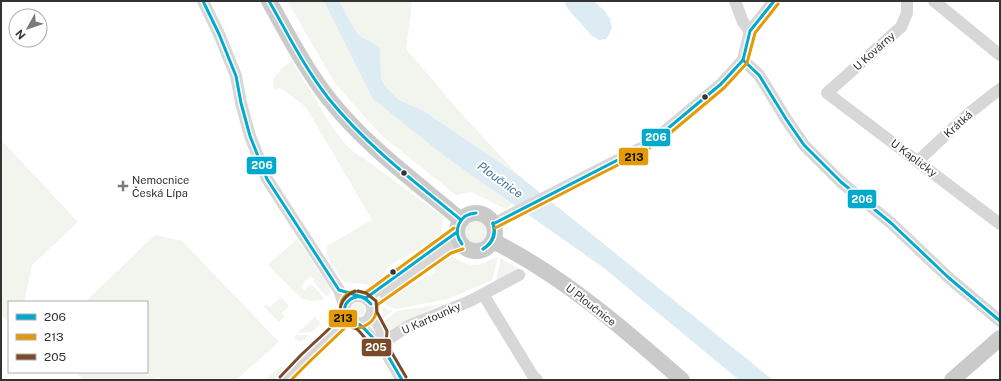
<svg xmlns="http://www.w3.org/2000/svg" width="1001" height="381" viewBox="0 0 1001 381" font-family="'Public Sans',sans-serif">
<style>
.green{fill:#f1f5ed}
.water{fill:#ddebf3}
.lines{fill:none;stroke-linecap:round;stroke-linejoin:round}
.minor{stroke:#d7d7d7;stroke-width:12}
.major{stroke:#cacaca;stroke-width:16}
.bus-1-casing{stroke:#fff;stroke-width:6}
.bus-2-casing{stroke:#fff;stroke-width:6}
.bus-3-casing{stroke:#fff;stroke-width:6}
.bus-1{stroke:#00a9ce;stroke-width:3}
.bus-2{stroke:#e39a05;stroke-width:3}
.bus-3{stroke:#7a4b2a;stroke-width:3}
.bus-dot{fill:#333;stroke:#fff;stroke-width:1.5}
.poi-dot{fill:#7a7a7a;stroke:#fff;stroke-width:1.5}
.labels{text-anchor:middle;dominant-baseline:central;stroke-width:4;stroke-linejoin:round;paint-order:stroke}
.street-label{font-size:11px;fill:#333;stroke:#fff}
.poi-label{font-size:11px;fill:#333;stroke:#fff;text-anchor:start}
.water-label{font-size:12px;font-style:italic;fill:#3f7597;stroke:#fff}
.line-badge{stroke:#fff;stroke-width:1.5}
.badge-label{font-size:11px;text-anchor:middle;font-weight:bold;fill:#fff}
.pale-badge-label{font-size:11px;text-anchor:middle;font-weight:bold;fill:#111}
</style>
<rect width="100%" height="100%" fill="#fff"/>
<g class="green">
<path d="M287,1H324L373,99L443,155L513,203L506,209L472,192L456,195L380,134L335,83Z"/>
<path d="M339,1H411L412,4L406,49L459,111L518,175L424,111L399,100L385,86L381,78L380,47L358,35Z"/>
<path d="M292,61L333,128L346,145L360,157H362L442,216L443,219L441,235L407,256C400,258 392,263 387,269C383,275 379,282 372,285L345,282L342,280L327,255V246L372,220L306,107L281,88L274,90L273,78L279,73L280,69Z"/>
<path d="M1,140L78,222L32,265L24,302H9V322L1,315Z"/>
<circle cx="476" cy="232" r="13"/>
<path d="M155,235L182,241L279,342L236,380H162L159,377L148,380H86L82,379L76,372H147V302H85Z"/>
<path d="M297,239L330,288V293L328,296H326L313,281L314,280L310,276L302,285L301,287L304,290L311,284L324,298L323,300L311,301L302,299L268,265Z"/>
<path d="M446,256C454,255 464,265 475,265C484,265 490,259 498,257L492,280L448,299L396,309L388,306L384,303L428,275L430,277L436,272L434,269Z"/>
<path d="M501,258L527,274L523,280L518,270L496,281Z"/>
<path d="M281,297L289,306L282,313L284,317L279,322L263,306L267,305L270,307Z"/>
<circle cx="358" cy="310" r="7"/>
<path d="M442,304L406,321L389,334L383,324V322L397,311Z"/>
<path d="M383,306L389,311H393L382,319Z"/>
<path d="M315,317L321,324L312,332L297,333Z"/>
<path d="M296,335H309C304,340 301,343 295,339L294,338Z"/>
<path d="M282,366L284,369L274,380H265Z"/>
</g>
<g class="water">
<path d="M324,1H339L358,35L380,47L381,78L385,86L399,100L424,111L518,175L773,380H739L604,268L443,155L373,99Z"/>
<path d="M566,1H593L604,10L610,19L612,28L609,35L606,39L599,40L592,36L569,10L565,4Z"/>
</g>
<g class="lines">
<g class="minor">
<path d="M203,1L219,34L236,76L241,103L250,136L267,179L339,290L345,307"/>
<path d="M735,1L743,22L750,31"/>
<path d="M907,1V13L901,27L827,93L1000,224"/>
<path d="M934,1L1000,55"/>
<path d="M743,60L759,75L786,119L804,145L841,182L891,223L949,278L1000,321"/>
<path d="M918,161L968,114L1000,89"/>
<path d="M493,224L643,147L666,130L721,84L743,60L750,31L774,1"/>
<path d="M385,294L449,248L462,244"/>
<path d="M483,294L533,376L537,380"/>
<circle cx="358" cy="310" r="14"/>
<path d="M366,298L457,232"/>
<path d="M372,313L382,332L381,344"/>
<path d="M359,323L375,342L381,344"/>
<path d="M381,344L410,325L470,301L519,275"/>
<path d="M381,344L402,380"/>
<path d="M284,380L304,359L348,318"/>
</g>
<g class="major">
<path d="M269,1C287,33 306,70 329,99C366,146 416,182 461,220"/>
<circle cx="476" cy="232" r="19"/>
<path d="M493,241C563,276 624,329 682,380"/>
<path d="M952,380L1000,338"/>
</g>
<g class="bus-1-casing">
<g id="bus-1">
<path d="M203,1L219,34L236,76L241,103L250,136L267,179L339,290L366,298"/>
<path d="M269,1C288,34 305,69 329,99C367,146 415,182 461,220"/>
<path d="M743,60L759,75L786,119L804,145L841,182L891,223L949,278L1000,321"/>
<path d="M493,224L643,147L666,130L721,84L743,60L750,31L774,1"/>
<path d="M462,244C452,231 459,214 476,213"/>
<path d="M483,249C492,243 496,234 493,223"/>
<path d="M483,249C493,243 497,235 493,223"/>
<path d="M366,298L457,232"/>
<path d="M371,304C368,301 365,298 361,297C353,295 343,303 345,311C345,312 347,316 347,317C350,322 356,322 360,325C368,331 372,339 381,344"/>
<path d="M381,344L402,380"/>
</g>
</g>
<g class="bus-2-casing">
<g id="bus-2">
<path d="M454,228L365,293C327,281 337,345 368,324C375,320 377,313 377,305L451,253L463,249"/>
<path d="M495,228L645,151L669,134L724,88L747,63L755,33L778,4"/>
<path d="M291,380L308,363L351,322"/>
</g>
</g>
<g class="bus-3-casing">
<g id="bus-3">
<path d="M355,291C341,297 334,313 347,324C350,327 355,327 358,330C365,337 372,349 383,349L386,345L387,331L377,312L376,301L366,293L358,291"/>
<path d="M385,341L406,377"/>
<path d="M280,377L301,355L345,314"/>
</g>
</g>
<use href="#bus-1" class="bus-1"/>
<use href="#bus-2" class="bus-2"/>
<use href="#bus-3" class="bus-3"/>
</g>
<g class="bus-dot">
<circle cx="705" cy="97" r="3.5"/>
<circle cx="404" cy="173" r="3.5"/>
<circle cx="393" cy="272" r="3.5"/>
</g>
<path class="poi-dot" d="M121 180h4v4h4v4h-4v4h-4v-4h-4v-4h4z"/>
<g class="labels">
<g class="street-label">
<text transform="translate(874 51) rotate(-42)">U Kovárny</text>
<text transform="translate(958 124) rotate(-42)">Krátká</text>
<text transform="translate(914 158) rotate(37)">U Kapličky</text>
<text transform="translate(591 305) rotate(38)">U Ploučnice</text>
<text transform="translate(431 318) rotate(-24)">U Kartounky</text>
</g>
<g class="poi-label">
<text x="132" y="180">Nemocnice<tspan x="132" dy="13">Česká Lípa</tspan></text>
</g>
<g class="water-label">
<text transform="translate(500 180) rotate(36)">Ploučnice</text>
</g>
</g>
<g class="line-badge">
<rect x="641" y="128" width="30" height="19" rx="4" fill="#00a9ce"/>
<rect x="618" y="147" width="31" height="19" rx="4" fill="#e39a05"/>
<rect x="246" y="156" width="31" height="19" rx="4" fill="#00a9ce"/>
<rect x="847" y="189" width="30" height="20" rx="4" fill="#00a9ce"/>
<rect x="328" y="309" width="30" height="19" rx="4" fill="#e39a05"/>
<rect x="361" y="338" width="31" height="19" rx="4" fill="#7a4b2a"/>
</g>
<g class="badge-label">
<text x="656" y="141">206</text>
<text x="262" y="169">206</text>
<text x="862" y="203">206</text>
<text x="376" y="351">205</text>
</g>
<g class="pale-badge-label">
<text x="634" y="161">213</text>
<text x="343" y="322">213</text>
</g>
<rect width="1001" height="381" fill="none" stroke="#333333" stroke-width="4"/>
<rect x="8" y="301" width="140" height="72" fill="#ffffff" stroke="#adadad"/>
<rect x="16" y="314" width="20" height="6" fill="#00a9ce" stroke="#adadad"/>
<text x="44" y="321" font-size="12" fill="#333333">206</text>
<rect x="16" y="334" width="20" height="6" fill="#e39a05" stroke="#adadad"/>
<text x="44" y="341" font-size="12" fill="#333333">213</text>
<rect x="16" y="354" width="20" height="6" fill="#7a4b2a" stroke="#adadad"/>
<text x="44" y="361" font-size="12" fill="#333333">205</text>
<g transform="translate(28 28) rotate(230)"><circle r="19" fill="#ffffff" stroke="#adadad"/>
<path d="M0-3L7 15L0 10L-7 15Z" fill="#7a7a7a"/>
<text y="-6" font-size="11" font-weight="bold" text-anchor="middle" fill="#333333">N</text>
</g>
</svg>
